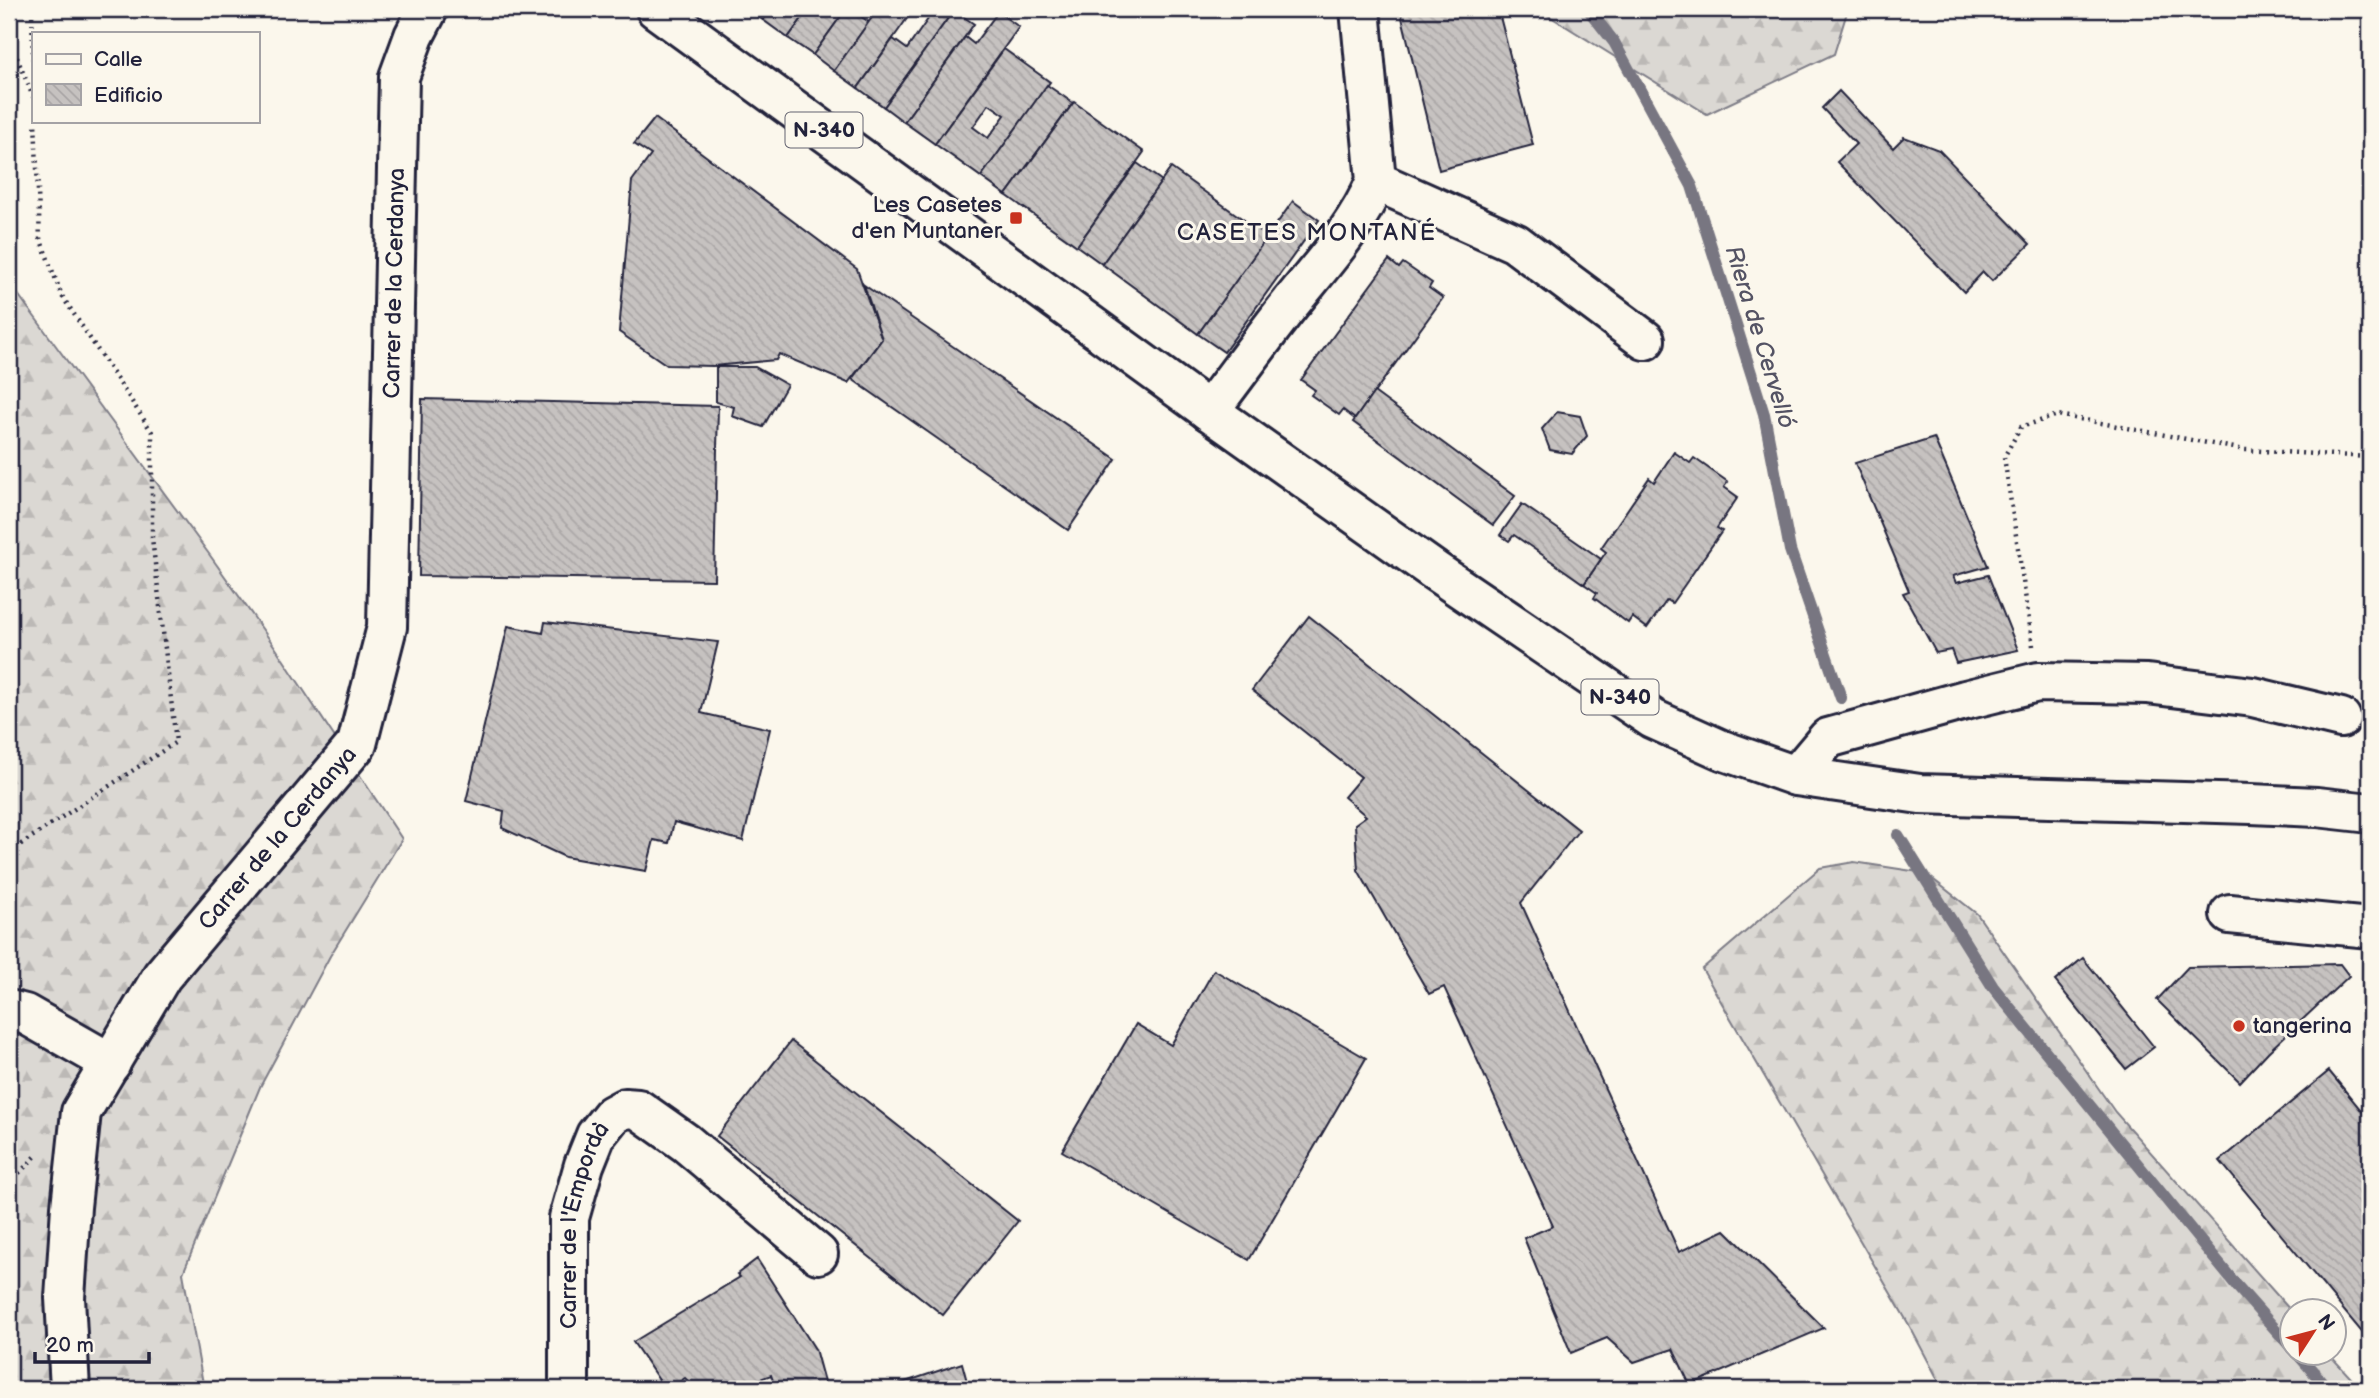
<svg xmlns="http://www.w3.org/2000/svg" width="2379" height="1398" viewBox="0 0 2379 1398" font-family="'Balsamiq Sans',sans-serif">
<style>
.forest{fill:url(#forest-firs);stroke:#7e7d87;stroke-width:2}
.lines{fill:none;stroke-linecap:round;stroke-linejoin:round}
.stream{stroke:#787681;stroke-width:12}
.building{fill:url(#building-back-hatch);stroke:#22223b;stroke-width:2;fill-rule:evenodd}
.minor-casing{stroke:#22223b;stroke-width:44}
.major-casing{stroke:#22223b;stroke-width:44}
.path{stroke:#22223b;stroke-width:4.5;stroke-dasharray:2 5;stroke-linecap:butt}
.minor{stroke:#fbf7ec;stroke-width:38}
.major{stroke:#fbf7ec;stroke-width:38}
.poi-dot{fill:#c8321e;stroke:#fbf7ec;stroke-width:2.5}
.labels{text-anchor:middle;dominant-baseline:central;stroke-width:6;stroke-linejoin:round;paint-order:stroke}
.shield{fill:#fbf7ec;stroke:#636270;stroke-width:2}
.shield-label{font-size:21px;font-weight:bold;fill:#22223b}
.poi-label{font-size:23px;fill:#22223b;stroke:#fbf7ec;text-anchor:end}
.street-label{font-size:23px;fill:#22223b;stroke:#fbf7ec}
.neighbourhood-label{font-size:24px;letter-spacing:2px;fill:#22223b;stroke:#fbf7ec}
.water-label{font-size:24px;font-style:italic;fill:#545364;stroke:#fbf7ec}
</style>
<defs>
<pattern id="forest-firs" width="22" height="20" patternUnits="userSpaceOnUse" patternTransform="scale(1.75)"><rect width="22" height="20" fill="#dbd8d3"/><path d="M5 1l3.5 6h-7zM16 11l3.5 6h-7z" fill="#bcb9b6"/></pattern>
<pattern id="building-back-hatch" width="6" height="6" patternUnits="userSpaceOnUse" patternTransform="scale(1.75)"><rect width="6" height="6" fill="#c6c2c0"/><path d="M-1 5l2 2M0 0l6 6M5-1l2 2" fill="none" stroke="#aaa6a6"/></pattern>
</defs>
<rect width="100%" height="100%" fill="#fbf7ec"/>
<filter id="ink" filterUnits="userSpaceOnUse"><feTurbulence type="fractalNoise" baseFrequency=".0143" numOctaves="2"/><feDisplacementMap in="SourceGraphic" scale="14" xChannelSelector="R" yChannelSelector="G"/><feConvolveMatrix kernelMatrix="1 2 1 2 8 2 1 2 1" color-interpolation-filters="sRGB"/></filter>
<g filter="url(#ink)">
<g class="forest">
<path d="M1538,9H1848L1834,54L1707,114Z"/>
<path d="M9,282L209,554L275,647L402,839L330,956L260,1087L183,1273L204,1389H9Z"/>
<path d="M1854,862L1925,873L1977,914L2115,1112L2291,1311L2292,1352L2328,1353L2361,1389H1943L1908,1323L1702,969L1820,868Z"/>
</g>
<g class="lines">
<g class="stream">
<path d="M1588,9L1614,42L1692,186L1764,414L1790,550L1841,698"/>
<path d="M1898,835L1993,987L2237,1286L2292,1348"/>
<path d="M2296,1352L2328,1389"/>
</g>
</g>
<g class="building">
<path d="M748,9H771L763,20Z"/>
<path d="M771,9H809L788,38L763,20Z"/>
<path d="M809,9H846L813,55L788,38Z"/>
<path d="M846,9H859L856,13L869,22L834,71L813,55Z"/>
<path d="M878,9H886L893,13L896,9L913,10L858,88L834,71Z"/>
<path d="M926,9L954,10L884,107L858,88L893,39L907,49L928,19L922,14Z"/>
<path d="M1400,9H1498L1533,145L1439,170Z"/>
<path d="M954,10L974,24L904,122L884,107Z"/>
<path d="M998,12L1019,27L935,144L904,122L965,37L974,44Z"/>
<path d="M1004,49L1050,82L981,177L935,144ZM989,104L1005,115L988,138L973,127Z"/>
<path d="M1047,85L1073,103L1006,195L981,177Z"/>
<path d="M1839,91L1893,148L1904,137L1939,150L2030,244L1992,281L1983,272L1964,292L1837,162L1856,144L1822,108Z"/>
<path d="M1074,102L1144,152L1077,246L1006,195Z"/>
<path d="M655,118L857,269L882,339L848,383L779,354L776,360L713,366L667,365L619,332L632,181L651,155L634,144Z"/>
<path d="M1137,163L1162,181L1102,264L1077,246Z"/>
<path d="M1171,168L1268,237L1198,334L1102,264Z"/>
<path d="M1293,201L1319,220L1224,352L1198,334Z"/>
<path d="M1389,260L1399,268L1403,263L1432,283L1429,288L1443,298L1355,419L1343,410L1339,415L1311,395L1315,390L1301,380Z"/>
<path d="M864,285L1116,459L1068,530L852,379L882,339Z"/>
<path d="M716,367H755L787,385L763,427L732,416L734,407L716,402Z"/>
<path d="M1374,392L1515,496L1493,525L1353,422Z"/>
<path d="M422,399L718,406L714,580L419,576Z"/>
<path d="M1557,412L1580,416L1587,436L1572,454L1550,450L1542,429Z"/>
<path d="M1934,438L1988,566L1953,576L1956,583L1988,575L2018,650L1956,663L1951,650L1936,653L1903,593L1909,591L1855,463Z"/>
<path d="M1674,452L1690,463L1694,458L1728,482L1724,487L1738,497L1717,528L1722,531L1672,603L1667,600L1647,628L1632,617L1628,623L1594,598L1597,593L1584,584L1606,552L1601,548L1649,478L1654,482Z"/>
<path d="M1522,504L1601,559L1584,584L1514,535L1509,541L1500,535Z"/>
<path d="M1309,616L1579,830L1521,903L1679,1252L1725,1230L1824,1328L1690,1385L1673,1349L1634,1362L1607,1338L1571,1353L1524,1238L1553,1226L1444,987L1429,994L1358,870L1355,824L1366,816L1344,797L1361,777L1252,690Z"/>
<path d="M545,622L718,642L701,713L770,729L743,841L674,822L669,843L654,840L646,871L565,857L502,828L504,811L466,801L508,626L543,633Z"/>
<path d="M2083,958L2154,1047L2126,1069L2055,981Z"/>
<path d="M2340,964L2349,976L2268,1052L2240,1082L2157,1000L2188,967Z"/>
<path d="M1214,970L1366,1058L1249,1260L1062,1151L1136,1024L1171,1045Z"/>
<path d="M791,1041L1018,1221L943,1315L717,1136Z"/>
<path d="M2329,1071L2370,1121V1342L2220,1161Z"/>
<path d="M757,1259L815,1349L826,1389H776L771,1375L733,1389H696L685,1378L669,1389H665L633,1342L740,1277L737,1274Z"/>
<path d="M962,1363L969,1389H884Z"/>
</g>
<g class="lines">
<g class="minor-casing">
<g id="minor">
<path d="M1376,181L1515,243L1645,340"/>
<path d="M1209,411C1236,376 1262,339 1290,304C1322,264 1356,228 1376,181L1360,9"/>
<path d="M1796,776L1828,738L1965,700L2038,682L2147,684L2253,697L2341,718"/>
<path d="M2230,914L2370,928"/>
<path d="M9,1010L25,1014L111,1063"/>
<path id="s1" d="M70,1389L65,1298L71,1207L81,1112L162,976L357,744L387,627L399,77L414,36L428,9"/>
<path id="s2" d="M569,1389V1218L584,1165L596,1135L612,1115L625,1108L638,1109L686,1143L818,1254"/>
</g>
</g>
<g class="major-casing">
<path id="major" d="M656,9L1209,411L1435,571L1653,719L1722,750L1796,776L1920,794L2251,804L2317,807L2370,813"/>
</g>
<g class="path">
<path d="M32,9L33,60"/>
<path d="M9,38L33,97"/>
<path d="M2033,646L2004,457L2021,427L2058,415L2245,450L2370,457"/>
<path d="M9,852L176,742L152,538V432L62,296L40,238L35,121"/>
<path d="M9,1183L38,1154"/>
</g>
<use href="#minor" class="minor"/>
<use href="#major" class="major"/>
</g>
</g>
<g class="poi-dot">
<rect x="1009" y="211" width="14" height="14" rx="3.5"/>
<circle cx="2239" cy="1026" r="7"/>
</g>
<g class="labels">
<g class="shield">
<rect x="785.5" y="112.5" width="77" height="35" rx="5"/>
<rect x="1581.5" y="679.5" width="77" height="35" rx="5"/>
</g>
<g class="shield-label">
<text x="824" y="130">N-340</text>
<text x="1620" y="697">N-340</text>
</g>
<g class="poi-label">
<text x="1002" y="205">Les Casetes<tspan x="1002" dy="26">d'en Muntaner</tspan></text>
<text x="2253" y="1026" text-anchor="start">tangerina</text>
</g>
<g class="street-label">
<text stroke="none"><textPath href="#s1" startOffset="1204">Carrer de la Cerdanya</textPath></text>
<text stroke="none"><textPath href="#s1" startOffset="616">Carrer de la Cerdanya</textPath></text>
<text stroke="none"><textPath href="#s2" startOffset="166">Carrer de l'Empordà</textPath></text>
</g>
<g class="neighbourhood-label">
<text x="1307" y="232">CASETES MONTANÉ</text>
</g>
<g class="water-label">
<text transform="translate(1760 337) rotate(73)">Riera de Cervelló</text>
</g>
</g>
<rect width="2379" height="1398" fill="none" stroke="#fbf7ec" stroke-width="35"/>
<rect x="18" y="18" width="2344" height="1363" fill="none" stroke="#22223b" stroke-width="2.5" filter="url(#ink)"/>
<rect x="32" y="32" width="228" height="91" fill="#fbf7ec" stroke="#a4a2a5" stroke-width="2"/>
<rect x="46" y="54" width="35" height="10" fill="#fbf7ec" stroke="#a4a2a5" stroke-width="2"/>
<text x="94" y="66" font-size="21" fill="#22223b">Calle</text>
<rect x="46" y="84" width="35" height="21" fill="url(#building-back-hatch)" stroke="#a4a2a5" stroke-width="2"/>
<text x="94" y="102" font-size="21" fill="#22223b">Edificio</text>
<g transform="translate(2313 1332) rotate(54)"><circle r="33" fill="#fbf7ec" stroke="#a4a2a5" stroke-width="2"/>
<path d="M0-5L12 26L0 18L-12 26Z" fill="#c8321e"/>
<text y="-10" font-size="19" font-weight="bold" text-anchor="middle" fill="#22223b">N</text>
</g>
<path d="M35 1352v10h114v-10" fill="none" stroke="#22223b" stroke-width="3.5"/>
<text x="46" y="1352" font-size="21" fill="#22223b" stroke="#fbf7ec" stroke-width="5" paint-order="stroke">20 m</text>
</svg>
